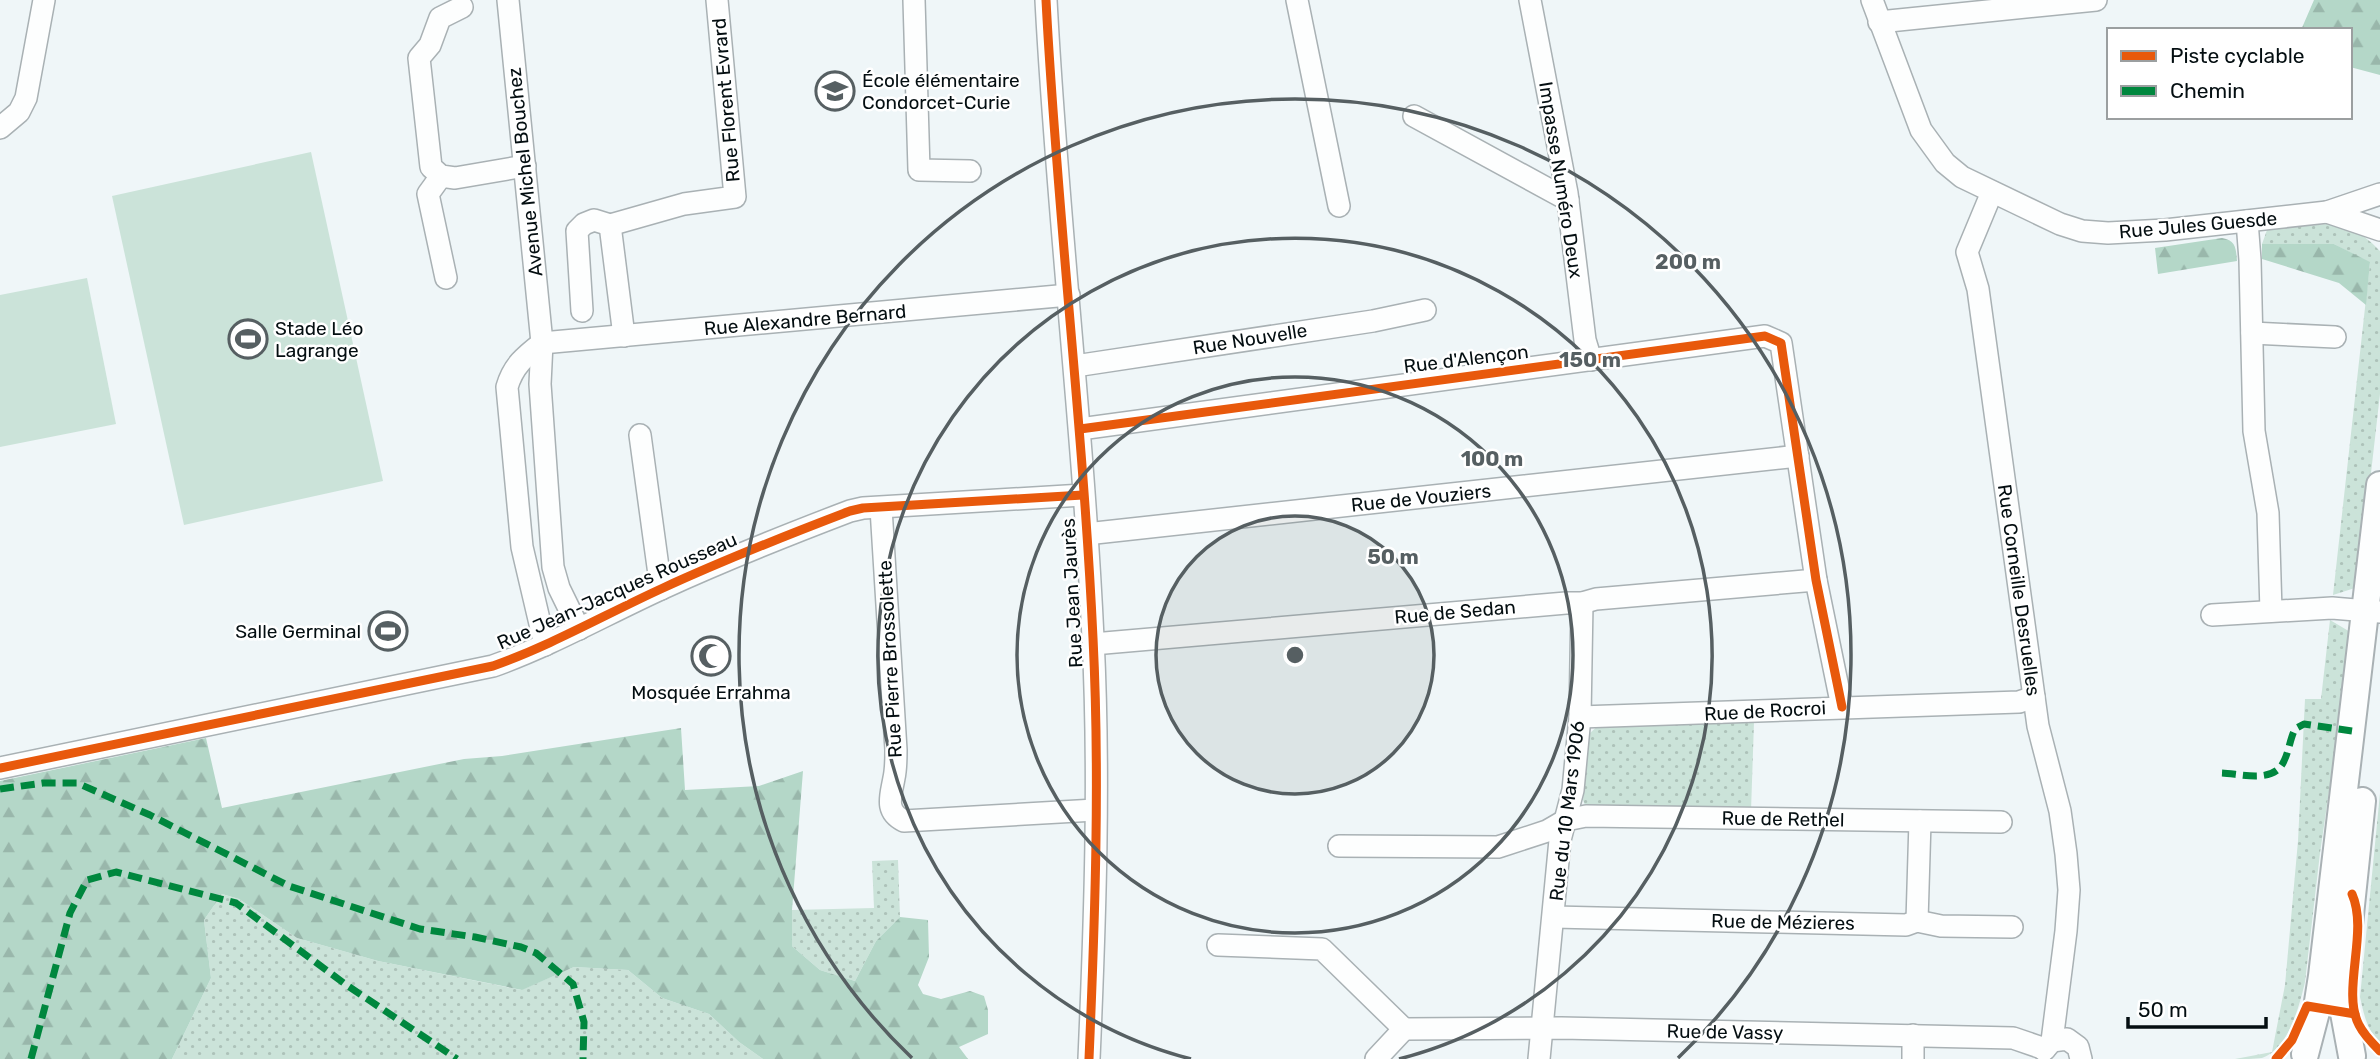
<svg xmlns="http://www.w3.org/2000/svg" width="2380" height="1059" viewBox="0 0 2380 1059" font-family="Rubik,sans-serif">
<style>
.green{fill:url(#green-dots)}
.forest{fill:url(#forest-firs)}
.pitch{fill:#cbe3d9}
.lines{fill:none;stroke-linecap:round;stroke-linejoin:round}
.minor-casing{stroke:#a9b1b4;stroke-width:24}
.major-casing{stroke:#a9b1b4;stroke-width:30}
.minor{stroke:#fdfefe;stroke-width:21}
.major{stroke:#fdfefe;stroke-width:26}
.quiet{stroke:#00873e;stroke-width:7;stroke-dasharray:14 7;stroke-linecap:butt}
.cycleway-casing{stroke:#fff;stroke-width:13}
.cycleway{stroke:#e8590c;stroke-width:9}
.ring{fill:none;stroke:#565f62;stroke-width:3.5}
.labels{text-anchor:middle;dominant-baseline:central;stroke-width:5;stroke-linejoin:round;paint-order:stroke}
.poi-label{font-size:19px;fill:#040e11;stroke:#fff;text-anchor:start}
.street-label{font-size:19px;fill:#040e11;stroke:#fff}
.centre{fill:#565f62;stroke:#fff;stroke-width:3.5}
.ring-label{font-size:21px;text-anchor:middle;font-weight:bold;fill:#565f62;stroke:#fff;stroke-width:5;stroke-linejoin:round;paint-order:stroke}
</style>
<defs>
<pattern id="green-dots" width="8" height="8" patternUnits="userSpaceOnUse" patternTransform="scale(1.75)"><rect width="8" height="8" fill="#cbe3d9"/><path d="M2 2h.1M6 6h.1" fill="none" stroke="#adc2b9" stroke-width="1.8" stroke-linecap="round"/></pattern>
<pattern id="forest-firs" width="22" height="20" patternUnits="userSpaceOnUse" patternTransform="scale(1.75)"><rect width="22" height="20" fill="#b4d7c8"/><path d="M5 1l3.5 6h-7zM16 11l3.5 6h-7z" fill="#99b7ab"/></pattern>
</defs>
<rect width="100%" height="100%" fill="#eff6f8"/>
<g class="green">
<path d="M2327,224C2350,226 2364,234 2380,251V394L2358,587L2333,595L2370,263L2334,244H2262L2267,230Z"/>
<path d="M2330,620L2352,633L2320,853L2305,982C2299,1007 2289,1048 2262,1058C2255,1059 2243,1059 2235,1059L2272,1052L2285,985L2298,841L2305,699H2321Z"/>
<path d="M1754,722L1751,811L1586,808L1583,800L1590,733L1600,724Z"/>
<path d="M2380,793V1043C2367,1030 2364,1015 2360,997Z"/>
<path d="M898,860L900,917L876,941L855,981L820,970L792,946V910L874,908L872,861Z"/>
<path d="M222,894L239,899L297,938L378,961L521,990L574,967L628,970L662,998L709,1014L739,1042L763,1059H172L211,978L204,920Z"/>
</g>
<g class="forest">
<path d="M2314,0H2380V75L2350,67V30H2301Z"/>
<path d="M2222,238C2236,240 2236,249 2237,261L2158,274L2155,248Z"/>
<path d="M2262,244H2334L2370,262L2366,305L2339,283L2262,259Z"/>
<path d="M681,728L685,790L759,786L803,771L792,910V946L820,970L855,981L876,941L900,917L928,920L929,957L918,985L923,994L941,999L970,991L984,996L988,1010V1034L959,1047L968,1059H763L739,1042L709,1014L662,998L628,970L574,967L522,990L378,961L297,938L239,899L222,894L204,920L211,978L172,1059H0V781L206,738L222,808L464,759L502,756Z"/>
</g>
<g class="pitch">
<path d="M311,152L383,481L184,525L112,196Z"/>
<path d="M87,278L116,424L0,447V295Z"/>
</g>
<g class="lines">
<g class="minor-casing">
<g id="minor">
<path d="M508,0L542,343L540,384L553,567L559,588L579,629"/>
<path d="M914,0L919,170L970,171"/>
<path d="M1046,0C1057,213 1083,425 1093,638C1100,778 1095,919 1089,1059"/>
<path d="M1297,0L1339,206"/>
<path d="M1530,0L1567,193L1585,340L1591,360"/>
<path d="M1872,0L1921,130L1945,163L1962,177L2060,224L2082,231L2108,233L2165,230L2327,212L2380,194"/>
<path d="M462,7L440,18L430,45L419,58L431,167L441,176L455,178L525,166"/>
<path d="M1879,22L2096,0"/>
<path d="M1414,116L1568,200"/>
<path d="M0,128L19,112L26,98L44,0"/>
<path d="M441,176L428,194L446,278"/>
<path d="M1992,192L1967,252L1978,289L2038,726L2060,811L2066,854L2069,890L2066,931L2052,1041"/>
<path d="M2327,212L2380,230"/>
<path d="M2247,221L2250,260L2254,431L2268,513L2271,611"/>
<path d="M610,225L684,204L735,197L717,0"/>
<path d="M582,311L577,231L584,224L594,220L610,225L624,336"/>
<path d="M2252,333L2335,337"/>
<path d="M1075,366L1373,321L1425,310"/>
<path d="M1080,429L1765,336L1781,343L1816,580L1842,707"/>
<path d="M640,435L661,589"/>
<path d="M881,508L896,750C896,759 896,769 894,778C891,796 884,811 904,821L1095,810"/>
<path d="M1086,534L1798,456"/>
<path d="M2212,615L2332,608L2380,612"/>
<path d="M1093,644L1566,603H1582L1596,599L1816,580"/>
<path d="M545,645L522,547L507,387C513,366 525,356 542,343L1069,295"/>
<path d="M1580,717L2019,702L2034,697"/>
<path d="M0,768L493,666C552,645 606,614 663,588C724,560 787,535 850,511L863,508L1083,495"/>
<path d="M1339,846L1498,847L1547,831L1566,820L1586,816L2001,822"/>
<path d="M1554,917L1906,925L1917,921L1941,926L2012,927"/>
<path d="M1917,921L1920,821"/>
<path d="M1218,945L1322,949L1404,1029"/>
<path d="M1404,1029L1561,1028L2013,1038L2045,1049"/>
<path d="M2044,1050L2052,1041L2067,1039L2078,1047L2081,1059"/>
<path d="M1376,1059L1404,1029"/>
<path d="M1539,1059L1560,840L1573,790L1580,717L1582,603"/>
<path d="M1913,1059V1035"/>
</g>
</g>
<g class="major-casing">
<g id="major">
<path d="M2305,1054L2317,1008L2322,976L2380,485"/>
<path d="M2352,1056L2344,1013V972L2362,801"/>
</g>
</g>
<use href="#minor" class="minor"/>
<use href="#major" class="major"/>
<g class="quiet">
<path d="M2222,773C2242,774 2274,784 2284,761C2289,751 2290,739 2295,729L2304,724L2352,731"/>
<path d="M0,789L43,783H77L150,815L289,886L420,929L475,937L521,947L536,953L573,984L584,1022L583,1059"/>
<path d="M31,1059L70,913L87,880L116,872L236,903L345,984L457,1059"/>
</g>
<g class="cycleway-casing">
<g id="cycleway">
<path d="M1046,0C1057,213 1083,425 1093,638C1100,778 1095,919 1089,1059"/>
<path d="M1080,429L1765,336L1781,343L1816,580L1842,707"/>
<path d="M0,768L493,666C552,645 606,614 663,588C724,560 787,535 850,511L863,508L1083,495"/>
<path d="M2352,894C2369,932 2341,991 2359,1025C2364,1035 2372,1043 2380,1051"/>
<path d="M2276,1059L2292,1040L2307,1006L2355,1014"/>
</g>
</g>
<use href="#cycleway" class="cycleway"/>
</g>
<circle cx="1295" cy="655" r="139" fill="#565f62" fill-opacity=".12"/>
<g class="ring">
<circle cx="1295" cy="655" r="139"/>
<circle cx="1295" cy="655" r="278"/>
<path d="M1191 1059A417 417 0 1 1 1399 1059"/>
<path d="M912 1058A556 556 0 1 1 1678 1058"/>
</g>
<defs>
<g id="school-ring" transform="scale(2.0125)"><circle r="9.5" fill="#fff" stroke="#565f62" stroke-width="1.5"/><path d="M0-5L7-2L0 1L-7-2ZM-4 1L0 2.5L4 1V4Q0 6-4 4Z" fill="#565f62"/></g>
<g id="stadium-ring" transform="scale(2.0125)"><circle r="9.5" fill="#fff" stroke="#565f62" stroke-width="1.5"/><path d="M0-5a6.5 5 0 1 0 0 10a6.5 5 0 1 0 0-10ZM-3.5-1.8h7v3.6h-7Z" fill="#565f62"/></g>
<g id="mosque-ring" transform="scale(2.0125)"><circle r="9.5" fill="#fff" stroke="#565f62" stroke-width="1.5"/><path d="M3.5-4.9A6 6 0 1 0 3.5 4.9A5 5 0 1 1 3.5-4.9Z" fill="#565f62"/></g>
</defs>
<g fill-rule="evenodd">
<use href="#school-ring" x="835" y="91"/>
<use href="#stadium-ring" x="248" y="339"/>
<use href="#stadium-ring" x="388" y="631"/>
<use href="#mosque-ring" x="711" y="656"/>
</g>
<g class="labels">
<g class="poi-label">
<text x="862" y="80">École élémentaire<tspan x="862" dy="22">Condorcet-Curie</tspan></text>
<text x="275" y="328">Stade Léo<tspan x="275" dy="22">Lagrange</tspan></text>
<text x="361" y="631" text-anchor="end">Salle Germinal</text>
<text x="711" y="692" text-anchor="middle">Mosquée Errahma</text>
</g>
<g class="street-label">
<text transform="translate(726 100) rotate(-95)">Rue Florent Evrard</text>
<text transform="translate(525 172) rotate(-96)">Avenue Michel Bouchez</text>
<text transform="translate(1561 180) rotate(81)">Impasse Numéro Deux</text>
<text transform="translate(2198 225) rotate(-5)">Rue Jules Guesde</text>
<text transform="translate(805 320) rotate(-5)">Rue Alexandre Bernard</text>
<text transform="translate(1250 339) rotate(-9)">Rue Nouvelle</text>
<text transform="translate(1466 359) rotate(-7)">Rue d'Alençon</text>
<text transform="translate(1421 498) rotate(-6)">Rue de Vouziers</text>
<text transform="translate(2019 590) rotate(82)">Rue Corneille Desruelles</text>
<text transform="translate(617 591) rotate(-24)">Rue Jean-Jacques Rousseau</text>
<text transform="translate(1072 593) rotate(-93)">Rue Jean Jaurès</text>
<text transform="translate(1455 612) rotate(-5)">Rue de Sedan</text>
<text transform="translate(890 659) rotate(-93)">Rue Pierre Brossolette</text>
<text transform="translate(1765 711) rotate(-3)">Rue de Rocroi</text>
<text transform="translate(1567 811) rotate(-83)">Rue du 10 Mars 1906</text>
<text transform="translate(1783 819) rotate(1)">Rue de Rethel</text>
<text transform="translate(1783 922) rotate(1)">Rue de Mézieres</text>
<text transform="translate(1725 1032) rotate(1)">Rue de Vassy</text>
</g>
</g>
<circle cx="1295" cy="655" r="10" class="centre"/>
<g class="ring-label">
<text x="1688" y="269">200 m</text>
<text x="1590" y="367">150 m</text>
<text x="1492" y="466">100 m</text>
<text x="1393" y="564">50 m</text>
</g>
<rect x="2107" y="28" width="245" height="91" fill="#ffffff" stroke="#9b9fa0" stroke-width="2"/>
<rect x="2121" y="51" width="35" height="10" fill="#e8590c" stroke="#9b9fa0" stroke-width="2"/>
<text x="2170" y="63" font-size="21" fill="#040e11">Piste cyclable</text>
<rect x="2121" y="86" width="35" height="10" fill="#00873e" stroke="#9b9fa0" stroke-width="2"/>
<text x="2170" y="98" font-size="21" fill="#040e11">Chemin</text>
<path d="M2128 1017v10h138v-10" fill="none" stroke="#040e11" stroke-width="3.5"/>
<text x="2138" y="1017" font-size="21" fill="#040e11" stroke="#ffffff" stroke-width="5" paint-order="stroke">50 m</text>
</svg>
